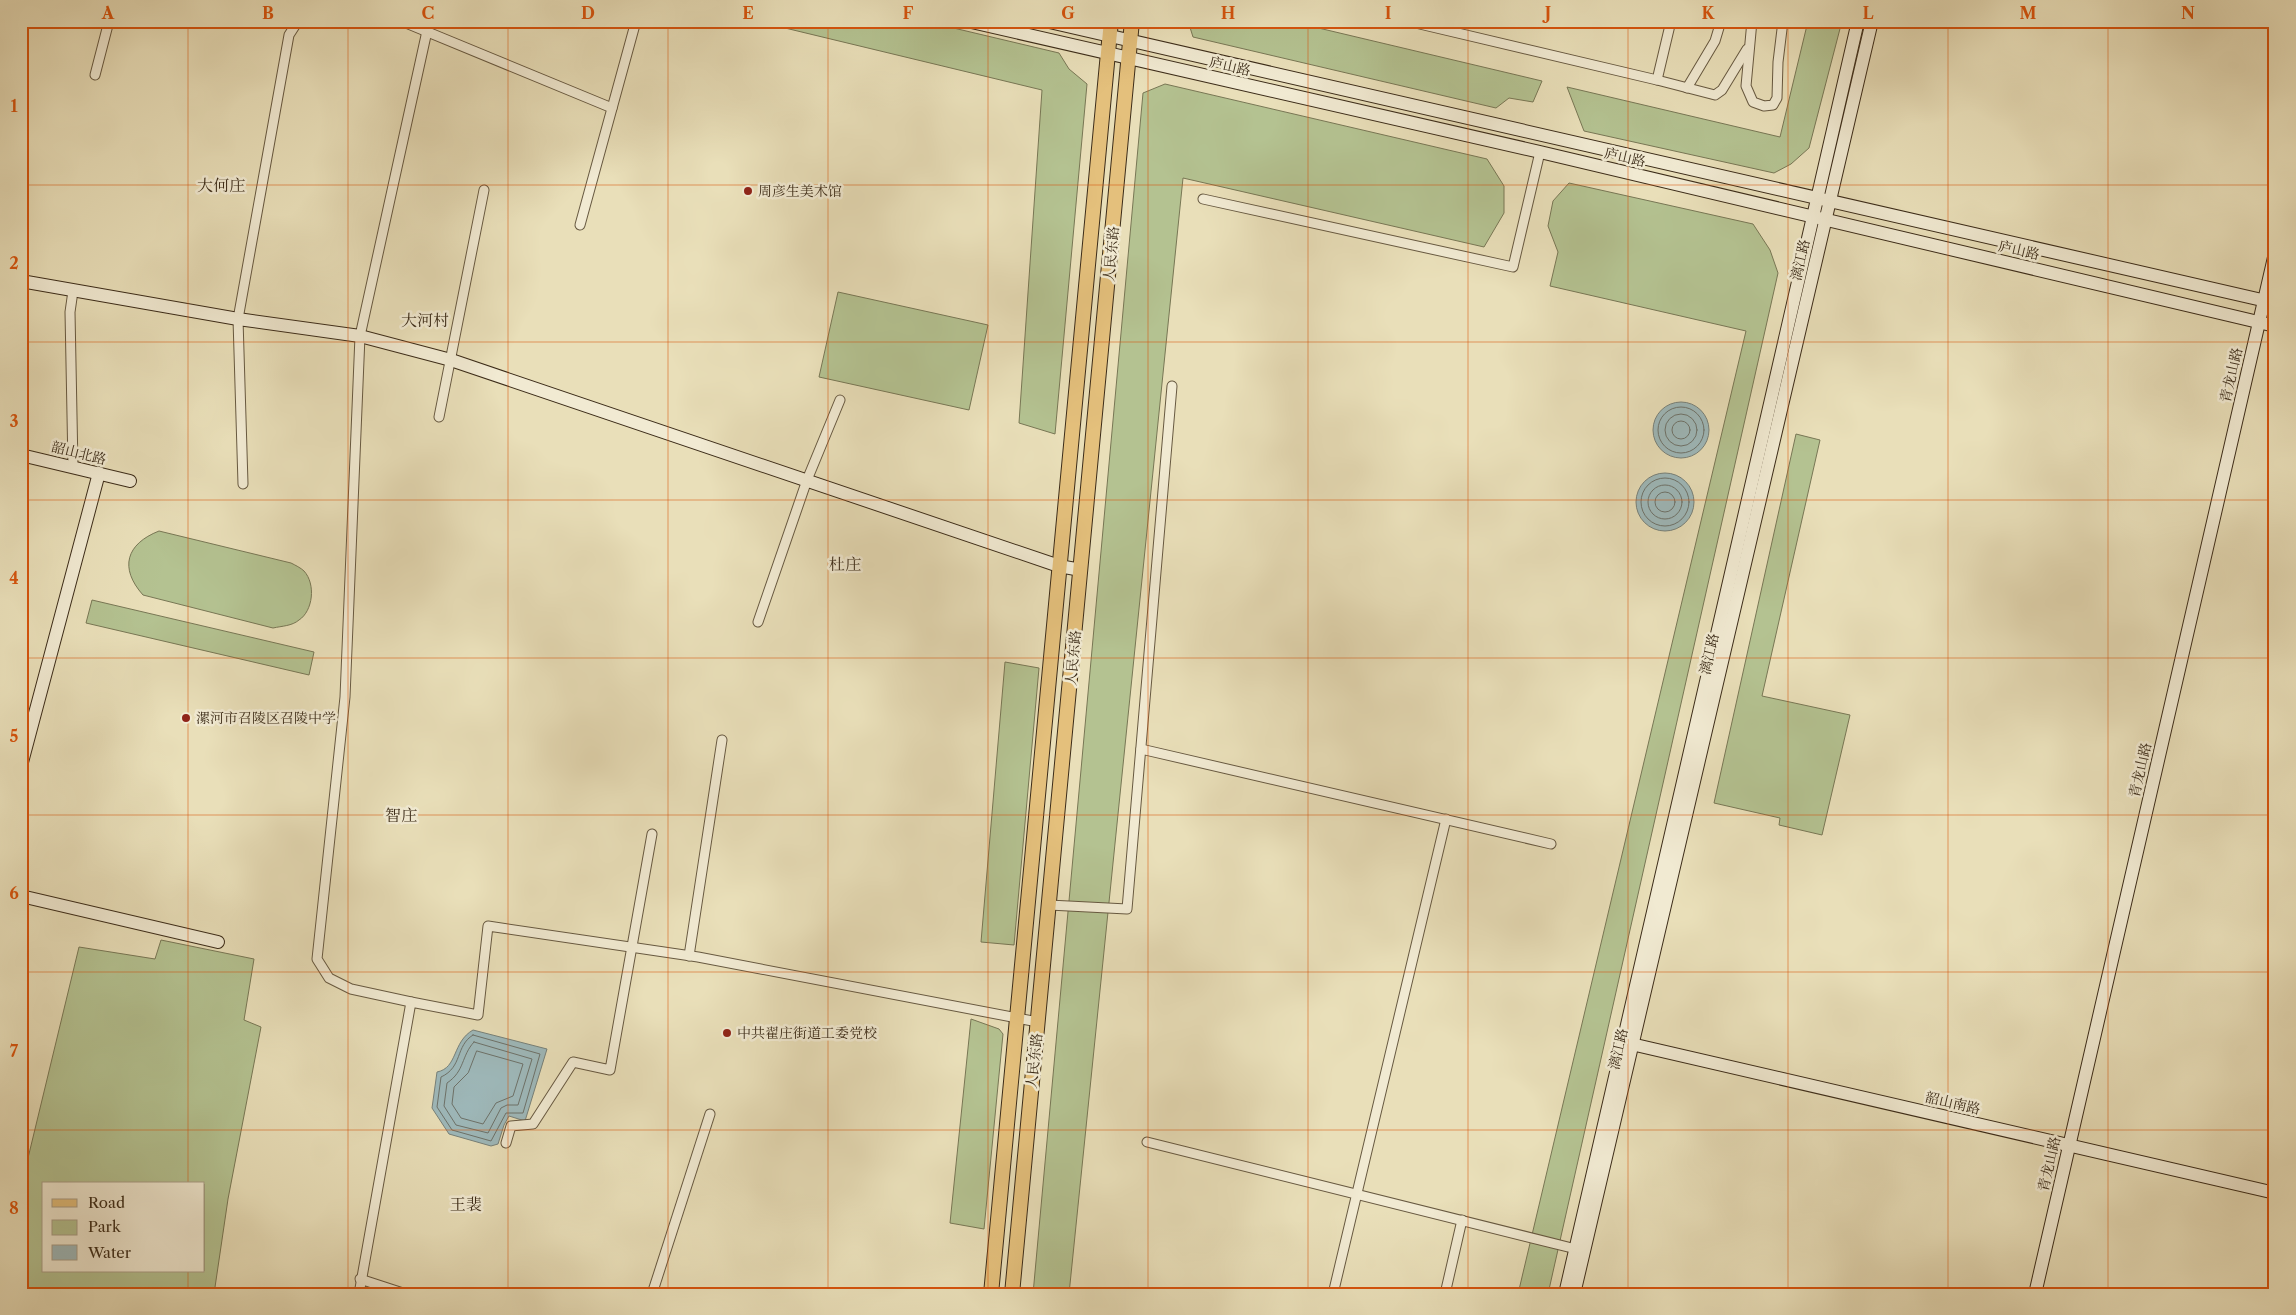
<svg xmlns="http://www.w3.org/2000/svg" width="2296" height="1315" viewBox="0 0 2296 1315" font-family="'Libre Caslon Text','Noto Serif SC',serif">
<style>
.green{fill:#b4c291;stroke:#787755;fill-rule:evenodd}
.water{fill:#9eb9bb;stroke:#77817a}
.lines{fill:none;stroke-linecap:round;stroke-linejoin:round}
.shore{stroke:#6d726a;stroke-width:1}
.street-casing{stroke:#675941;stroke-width:11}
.secondary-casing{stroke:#3c2c19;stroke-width:14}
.primary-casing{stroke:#3c2c19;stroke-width:16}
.street{stroke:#f1ead2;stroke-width:9}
.secondary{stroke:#f1ead2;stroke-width:12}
.primary{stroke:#e4c07c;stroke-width:14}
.grid{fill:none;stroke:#d7540d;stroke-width:1;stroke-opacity:0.55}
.poi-dot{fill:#8f2418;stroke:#f1ead2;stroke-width:2}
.labels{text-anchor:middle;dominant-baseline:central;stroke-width:5;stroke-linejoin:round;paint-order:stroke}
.street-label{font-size:14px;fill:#3c2c19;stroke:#f1ead2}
.poi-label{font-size:14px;fill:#3c2c19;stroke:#f1ead2;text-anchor:start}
.quarter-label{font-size:16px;fill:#3c2c19;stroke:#f1ead2}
.neatline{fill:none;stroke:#d7540d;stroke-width:2}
.grid-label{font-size:16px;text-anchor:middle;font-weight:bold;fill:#d7540d}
</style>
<rect width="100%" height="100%" fill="#e9dfb9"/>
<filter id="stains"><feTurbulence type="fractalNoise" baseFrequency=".004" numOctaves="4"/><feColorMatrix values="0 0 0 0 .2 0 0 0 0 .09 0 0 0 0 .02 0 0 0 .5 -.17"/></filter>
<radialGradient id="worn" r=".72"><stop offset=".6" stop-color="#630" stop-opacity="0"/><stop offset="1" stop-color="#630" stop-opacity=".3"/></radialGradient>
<g class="green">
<path d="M756,21H924L1059,53L1069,69L1087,84L1055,434L1019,423L1042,90Z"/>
<path d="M1188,21H1289L1542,81L1533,102L1509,98L1496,108L1193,37Z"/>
<path d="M1808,21H1842L1809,148L1791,164L1774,173L1584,131L1567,87L1780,137Z"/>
<path d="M1165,84L1487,159L1504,186V213L1484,247L1183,178L1069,1294H1033L1143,93Z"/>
<path d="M1569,183L1753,224L1770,250L1778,273L1548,1294H1518L1746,331L1550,286L1558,252L1548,226L1553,201Z"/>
<path d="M838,292L988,325L969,410L819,377Z"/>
<path d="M1796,434L1820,440L1762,696L1850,715L1822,835L1779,825L1780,818L1714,803Z"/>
<path d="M159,531L291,563C295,565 301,568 304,571C316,584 313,611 299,620C292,626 282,626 273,628L143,595C119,568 126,544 159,531Z"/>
<path d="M92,600L314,652L309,675L86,623Z"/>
<path d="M1005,662L1039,668L1014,945L981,942Z"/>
<path d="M161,940L254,959L244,1020L261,1027L228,1199L214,1294H21V1187L79,947L155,959ZM44,1184H204V1271H44Z"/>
<path d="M971,1019L999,1029L1003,1034L984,1229L950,1223Z"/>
</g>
<g class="water">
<circle cx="1681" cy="430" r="28"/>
<circle cx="1665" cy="502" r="29"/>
<path d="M473,1030L547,1049L525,1121L509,1116L504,1125L498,1144L491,1146L449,1134L432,1108L437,1072C458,1068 452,1042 473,1030Z"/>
</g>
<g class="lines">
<g class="shore">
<circle cx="1681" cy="430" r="23"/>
<circle cx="1681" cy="430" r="16"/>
<circle cx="1681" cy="430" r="9"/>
<circle cx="1665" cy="502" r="24"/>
<circle cx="1665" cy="502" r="17"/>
<circle cx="1665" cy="502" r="10"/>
<path d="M473,1035L540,1054L523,1113H506L491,1141L452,1130L437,1107L441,1077C463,1067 455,1046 473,1035Z"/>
<path d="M474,1042L532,1059L518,1105H507L501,1108L488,1133L456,1125L444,1106L447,1083C465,1071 461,1056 474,1042Z"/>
<path d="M477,1051L523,1064L513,1096L496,1103L483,1124L461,1118L452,1104L454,1087L468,1073Z"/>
</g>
<g class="street-casing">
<g id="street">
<path d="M401,21L612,108"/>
<path d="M1407,21L1657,80L1671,21"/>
<path d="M1752,21L1746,86L1753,102L1764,106L1773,105L1777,98L1778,62L1783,21"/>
<path d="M95,75L109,21"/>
<path d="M1657,80L1715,95L1722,90L1747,49"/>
<path d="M1687,88L1715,41L1721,21"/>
<path d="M1203,199L1513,267L1540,152"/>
<path d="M580,225L636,21"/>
<path d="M439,417L484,190"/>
<path d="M73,467L70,312L73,291"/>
<path d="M243,484L238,319L289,35L298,21"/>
<path d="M758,622L807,480L840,400"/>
<path d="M1141,749L1551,844"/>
<path d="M1049,905L1127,909L1172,386"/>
<path d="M689,956L722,740"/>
<path d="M411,1002L351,989L329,978L317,959L345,697L360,336L427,31"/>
<path d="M1147,1142L1576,1249"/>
<path d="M506,1143L511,1126L533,1124L573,1062L610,1070L652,834"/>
<path d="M360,1279L406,1294"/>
<path d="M359,1294L411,1002L478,1015L488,926L698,957L1038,1022"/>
<path d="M652,1294L710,1114"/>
<path d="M1333,1294L1446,819"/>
<path d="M1445,1294L1462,1220"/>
</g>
</g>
<g class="secondary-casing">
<g id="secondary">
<path d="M967,21L1540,152L2275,326"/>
<path d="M1045,21L2275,303"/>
<path d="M21,281L238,319L360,336L451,360L1059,566L1081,570"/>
<path d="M21,455L130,481"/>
<path d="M21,766L99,473"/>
<path d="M21,896L218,942"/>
<path d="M1627,1043L2275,1193"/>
<path d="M1565,1294C1666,870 1758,445 1858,21"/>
<path d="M1574,1294L1872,21"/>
<path d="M2035,1294L2275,253"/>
</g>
</g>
<g class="primary-casing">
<g id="primary">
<path d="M991,1294L1111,21"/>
<path d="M1012,1294L1132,21"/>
</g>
</g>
<use href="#street" class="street"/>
<use href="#secondary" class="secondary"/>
<use href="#primary" class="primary"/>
</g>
<path class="grid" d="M188,21V1184M348,21V1294M508,21V1294M668,21V1294M828,21V1294M988,21V1294M1148,21V1294M1308,21V1294M1468,21V1294M1628,21V1294M1788,21V1294M1948,21V1294M2108,21V1294M21,185H2275M21,342H2275M21,500H2275M21,658H2275M21,815H2275M21,972H2275M21,1130H2275M188,1271V1294"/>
<g class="poi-dot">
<circle cx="748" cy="191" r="5"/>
<circle cx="186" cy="718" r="5"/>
<circle cx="727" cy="1033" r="5"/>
</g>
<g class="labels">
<g class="street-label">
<text transform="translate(1230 66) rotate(13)">庐山路</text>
<text transform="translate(1625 157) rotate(13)">庐山路</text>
<text transform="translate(2019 250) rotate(13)">庐山路</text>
<text transform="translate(1111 254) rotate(-85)">人民东路</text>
<text transform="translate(1800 260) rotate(-77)">漓江路</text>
<text transform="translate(2231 375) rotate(-77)">青龙山路</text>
<text transform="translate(79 453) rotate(14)">韶山北路</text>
<text transform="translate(1709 654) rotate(-77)">漓江路</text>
<text transform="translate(1073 658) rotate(-85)">人民东路</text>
<text transform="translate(2140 770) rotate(-77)">青龙山路</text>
<text transform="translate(1618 1049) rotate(-77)">漓江路</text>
<text transform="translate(1034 1061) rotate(-84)">人民东路</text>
<text transform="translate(1953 1103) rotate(13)">韶山南路</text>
<text transform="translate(2049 1164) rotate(-77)">青龙山路</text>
</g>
<g class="poi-label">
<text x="758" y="191">周彦生美术馆</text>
<text x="196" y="718">漯河市召陵区召陵中学</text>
<text x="737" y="1033">中共翟庄街道工委党校</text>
</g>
<g class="quarter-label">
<text x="221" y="185">大何庄</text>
<text x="425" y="320">大河村</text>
<text x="845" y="564">杜庄</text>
<text x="401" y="815">智庄</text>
<text x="466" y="1204">王裴</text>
</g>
</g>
<rect width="2296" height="1315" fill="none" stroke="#e9dfb9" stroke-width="55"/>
<rect x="42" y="1182" width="162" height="90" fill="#f1ead2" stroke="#a99e88"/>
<rect x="52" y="1199" width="25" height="8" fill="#e4c07c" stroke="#a99e88"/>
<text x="88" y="1208" font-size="15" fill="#3c2c19">Road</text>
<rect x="52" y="1220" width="25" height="15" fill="#b4c291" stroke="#a99e88"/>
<text x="88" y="1232" font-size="15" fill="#3c2c19">Park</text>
<rect x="52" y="1245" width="25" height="15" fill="#9eb9bb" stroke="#a99e88"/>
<text x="88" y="1258" font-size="15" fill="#3c2c19">Water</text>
<rect x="28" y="28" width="2240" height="1260" class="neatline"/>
<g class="grid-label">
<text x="108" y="19">A</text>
<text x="268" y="19">B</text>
<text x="428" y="19">C</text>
<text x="588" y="19">D</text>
<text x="748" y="19">E</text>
<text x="908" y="19">F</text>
<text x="1068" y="19">G</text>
<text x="1228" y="19">H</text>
<text x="1388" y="19">I</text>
<text x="1548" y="19">J</text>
<text x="1708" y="19">K</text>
<text x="1868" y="19">L</text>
<text x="2028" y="19">M</text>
<text x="2188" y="19">N</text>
<text x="14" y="112">1</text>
<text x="14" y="269">2</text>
<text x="14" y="427">3</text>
<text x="14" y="584">4</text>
<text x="14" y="742">5</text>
<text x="14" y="899">6</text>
<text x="14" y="1057">7</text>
<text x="14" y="1214">8</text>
</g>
<rect width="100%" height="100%" filter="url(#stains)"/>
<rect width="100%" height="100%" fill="url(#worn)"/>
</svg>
